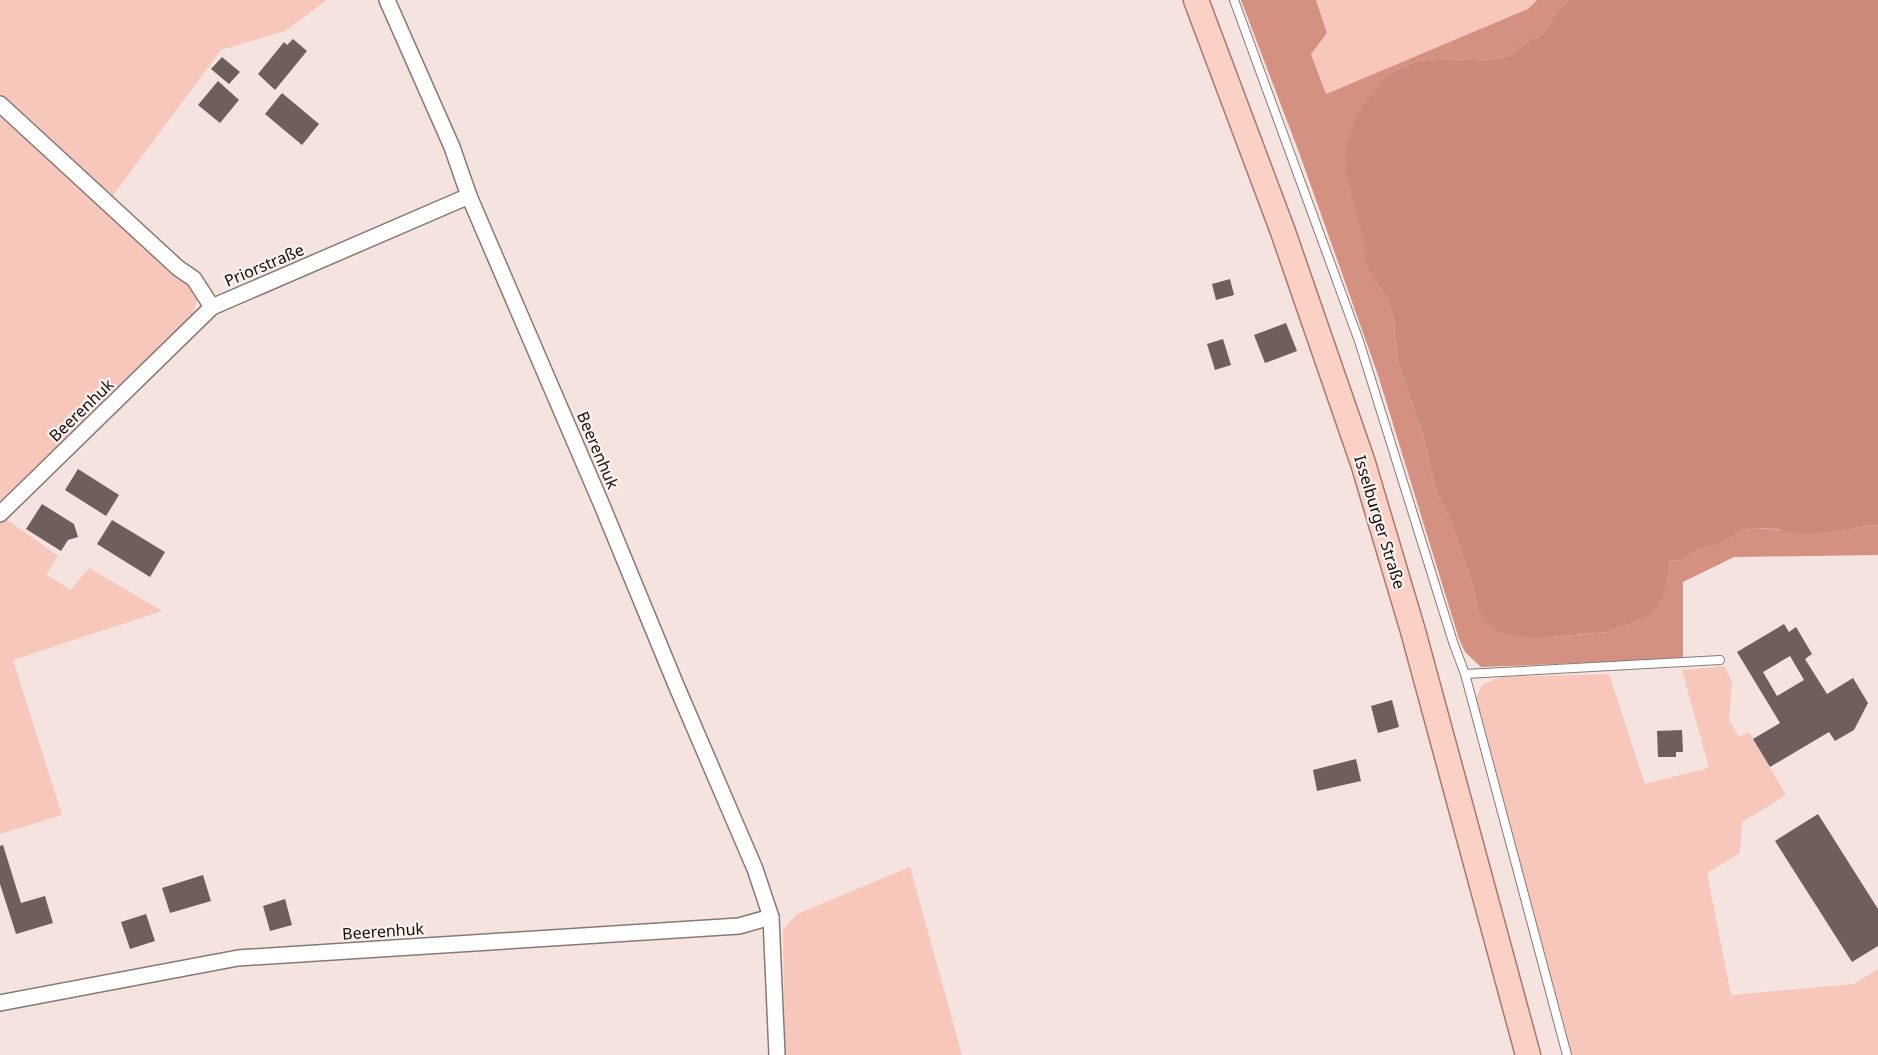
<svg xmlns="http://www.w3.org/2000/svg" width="1878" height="1055" viewBox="0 0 1878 1055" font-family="'Noto Sans',sans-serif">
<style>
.green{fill:#f8c7bb}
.forest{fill:#d49181}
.water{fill:#cc8a7a}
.building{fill:#6e5f5c;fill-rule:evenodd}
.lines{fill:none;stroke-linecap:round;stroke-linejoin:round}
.service-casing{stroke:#887975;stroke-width:10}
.minor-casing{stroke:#887975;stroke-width:18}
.primary-casing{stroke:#a8776c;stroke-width:27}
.service{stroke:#fff;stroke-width:8}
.minor{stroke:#fff;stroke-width:15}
.primary{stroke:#fbd0c5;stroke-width:24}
.labels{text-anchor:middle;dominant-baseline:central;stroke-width:4.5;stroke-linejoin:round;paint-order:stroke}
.street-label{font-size:16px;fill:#130e0c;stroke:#fdf2f0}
</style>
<rect width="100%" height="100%" fill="#f5e3df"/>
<g class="green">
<path d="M0,0H327L285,31L221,50L111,198L0,95Z"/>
<path d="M1316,0H1537L1528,9L1326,94L1311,53L1327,33Z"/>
<path d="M0,117L190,280L198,298L191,317L0,506Z"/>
<path d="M5,518L58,556L46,575L71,590L89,568L162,611L13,660L62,815L0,834V523Z"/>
<path d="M1724,666L1732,681L1729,720L1739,737L1749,732L1786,795L1742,822L1740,853L1707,873L1731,995L1854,984L1878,969V1055H1572L1476,698L1482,685L1500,677L1609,674L1645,784L1709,768L1682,670Z"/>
<path d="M910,867L962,1055H785L783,930L797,914Z"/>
</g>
<path class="forest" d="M1241,0H1316L1327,33L1311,54L1326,94L1528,9L1537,0H1568L1556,13L1550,24L1540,36L1527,42L1508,56L1495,59L1475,60L1438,59L1418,61L1391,72L1378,87L1349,187L1366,241L1369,271L1388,301L1394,318L1395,339L1398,362L1423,435L1436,491L1450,519L1470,577L1477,605L1521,637H1551L1608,632L1625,625L1639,621L1667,585L1670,561L1681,560L1699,550L1725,541L1740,531L1757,528L1823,533L1837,532L1870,525L1878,526V555L1734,557L1683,582V659L1481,667L1465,652L1459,639L1378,375L1300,155Z"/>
<path class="water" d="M1568,0H1878V526L1870,525L1837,532L1823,533H1798L1777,529L1757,528L1740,531L1725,541L1699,550L1681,560L1670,561L1667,585L1658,604L1651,613L1639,621L1625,625L1608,632L1551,637H1521L1499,632L1485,620L1477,605L1470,577L1450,519L1436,491L1423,435L1398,362L1395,339L1394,318L1388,301L1369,271L1364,258L1367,251L1349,187L1346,170L1347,150L1352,128L1359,112L1382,81L1391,72L1418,61L1438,59L1475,60L1495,59L1508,56L1527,42L1540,36L1550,24L1556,13Z"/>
<g class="building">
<path d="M293,39L307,51L275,90L258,74L284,42L287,45Z"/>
<path d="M222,57L240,72L229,84L211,69Z"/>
<path d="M218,81L239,100L220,123L198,105Z"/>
<path d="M282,93L319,124L302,145L265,114Z"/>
<path d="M1230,279L1234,295L1216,300L1212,284Z"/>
<path d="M1286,323L1297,351L1265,363L1254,335Z"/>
<path d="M1223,339L1231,365L1215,370L1207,344Z"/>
<path d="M78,469L119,495L106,516L65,490Z"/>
<path d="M42,504L74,524L78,537L68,540L61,551L26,529Z"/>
<path d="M112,520L165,552L150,577L97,544Z"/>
<path d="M1784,624L1789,632L1796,627L1812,654L1805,659L1827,694L1853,678L1868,703L1854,730L1835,741L1829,732L1770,767L1753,739L1780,723L1737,652ZM1790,656L1804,680L1777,696L1763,672Z"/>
<path d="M1392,700L1399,727L1378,733L1371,706Z"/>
<path d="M1682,730L1683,752H1676V757H1658L1657,731Z"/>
<path d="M1356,759L1361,781L1317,791L1313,770Z"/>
<path d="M1818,814L1878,909V946L1852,962L1775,841Z"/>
<path d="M3,845L21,903L45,896L53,923L16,934L0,884V846Z"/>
<path d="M203,875L211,901L170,913L162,888Z"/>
<path d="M285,899L292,925L270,931L263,906Z"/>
<path d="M146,914L155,941L130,949L121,922Z"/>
</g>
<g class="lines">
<g class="service-casing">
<g id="service">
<path d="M1234,0L1359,341L1453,642L1465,674L1567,1055"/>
<path d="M1465,674L1720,660"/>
</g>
</g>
<g class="minor-casing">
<g id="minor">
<path d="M387,0L452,147L469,196L601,503L676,685L755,869L771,917L777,1055"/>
<path d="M0,104L178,268L194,279L212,307L469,196"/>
<path d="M0,514L212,307"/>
<path d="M0,1003L238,958L739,926L771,917"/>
</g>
</g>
<g class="primary-casing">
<path id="primary" d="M1196,0L1282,229L1363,463L1413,631L1528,1055"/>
</g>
<use href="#service" class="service"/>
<use href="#minor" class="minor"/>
<use href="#primary" class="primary"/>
</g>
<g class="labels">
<g class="street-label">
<text transform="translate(264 265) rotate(-23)">Priorstraße</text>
<text transform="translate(81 410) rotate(-44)">Beerenhuk</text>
<text transform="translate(598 450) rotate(67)">Beerenhuk</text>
<text transform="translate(1380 522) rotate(73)">Isselburger Straße</text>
<text transform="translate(383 931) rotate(-4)">Beerenhuk</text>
</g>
</g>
</svg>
